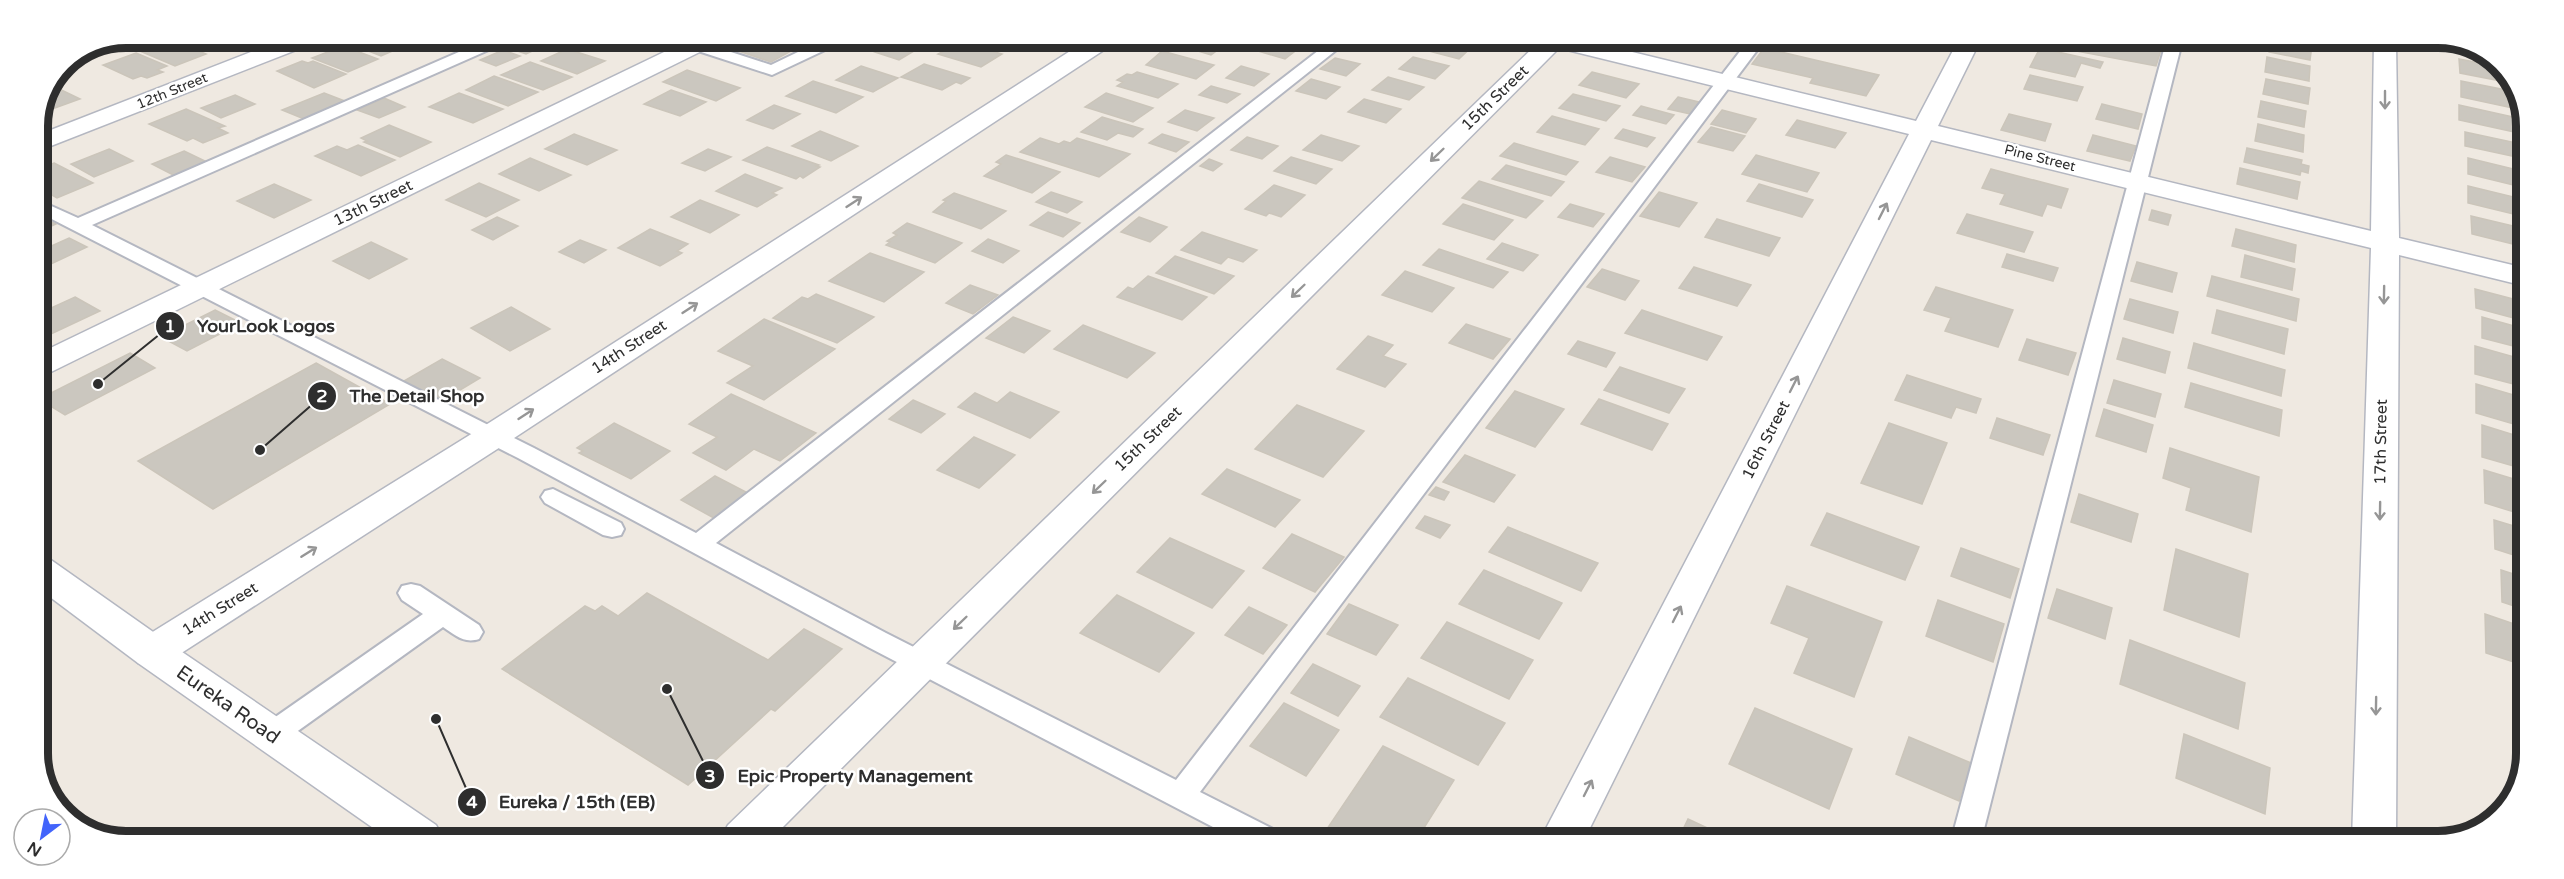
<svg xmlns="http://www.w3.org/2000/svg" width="2564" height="879" viewBox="0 0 2564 879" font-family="'Varela Round',sans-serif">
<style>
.building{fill:#cbc7bf;stroke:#cbc5ba;stroke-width:1.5}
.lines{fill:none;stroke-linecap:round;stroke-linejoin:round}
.lane-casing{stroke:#b4b7c1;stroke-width:4}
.street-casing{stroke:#b4b7c1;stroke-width:3}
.secondary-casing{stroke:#b4b7c1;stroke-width:3}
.lane{fill:#fff;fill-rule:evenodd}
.street{fill:#fff;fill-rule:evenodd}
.secondary{fill:#fff;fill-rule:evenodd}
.oneway{stroke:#969696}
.labels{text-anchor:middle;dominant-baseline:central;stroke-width:5;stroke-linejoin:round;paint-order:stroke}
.far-street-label{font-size:14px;fill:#2e2e2e;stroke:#fff}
.street-label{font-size:16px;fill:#2e2e2e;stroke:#fff}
.near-street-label{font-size:20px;fill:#2e2e2e;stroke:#fff}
.rim{fill:none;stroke:#2e2e2e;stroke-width:8}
.leader{fill:none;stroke:#2e2e2e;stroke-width:2}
.callout-dot{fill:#2e2e2e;stroke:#fff;stroke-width:2}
.mark-label{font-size:18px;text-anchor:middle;font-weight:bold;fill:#fff}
.callout-label{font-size:18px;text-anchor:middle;font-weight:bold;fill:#2e2e2e;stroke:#fff;stroke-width:5;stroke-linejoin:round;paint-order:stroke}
</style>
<rect width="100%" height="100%" fill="#efe9e1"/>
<g class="building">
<path d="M191,38H238L231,41L235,42L218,49L191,40L194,39Z"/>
<path d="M361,38H397L411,43L381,56L348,43Z"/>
<path d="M406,38H457L467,42L447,51Z"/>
<path d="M525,38H546L554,41L526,54L506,47Z"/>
<path d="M763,39H813L771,62L739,51Z"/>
<path d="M986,39H1024L1012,47Z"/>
<path d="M172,40L206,54L175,66L140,51Z"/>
<path d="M1186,40H1238L1244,41L1236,47L1226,44L1211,55L1178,45Z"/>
<path d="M1426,40H1479L1459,59L1417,48Z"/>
<path d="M1631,40L1682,41L1672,51Z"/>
<path d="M1272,41L1299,48L1285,59L1258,51Z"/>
<path d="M2046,41H2095L2123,47L2125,43L2161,50L2156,66L2044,45Z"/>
<path d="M960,42L1002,54L981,67L938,54Z"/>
<path d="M2270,42H2294L2312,45L2310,60L2269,52Z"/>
<path d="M890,44L914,51L899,60L875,52Z"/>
<path d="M343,46L378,59L348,72L312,58Z"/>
<path d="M1764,48L1879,75L1866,96L1810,83L1813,78L1752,64Z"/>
<path d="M2040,48L2103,62L2100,68L2081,63L2075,77L2030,67Z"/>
<path d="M567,49L605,61L577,74L541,61Z"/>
<path d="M503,50L520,56L496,66L480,60Z"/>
<path d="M1162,51L1214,65L1196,79L1146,65Z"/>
<path d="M136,53L167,66L157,70L163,72L147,78L141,76L133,79L103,65Z"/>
<path d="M1413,57L1449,66L1435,79L1399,69Z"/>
<path d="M2267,57L2310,66L2309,81L2265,72Z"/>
<path d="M1335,58L1360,64L1346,76L1320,69Z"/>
<path d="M2459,59L2501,67L2508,72L2511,81L2506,80V82L2460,73Z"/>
<path d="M302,61L308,63L313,61L346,74L314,88L277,71Z"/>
<path d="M530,62L572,77L543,90L501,75Z"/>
<path d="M924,64L970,78L961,84L956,82L942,90L901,77Z"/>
<path d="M861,66L898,78L873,92L836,80Z"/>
<path d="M1241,66L1269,74L1254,86L1226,78Z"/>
<path d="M687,70L740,88L716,101L663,82Z"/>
<path d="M1137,72L1178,84L1158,98L1117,86L1123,82L1117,80L1127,74L1132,75Z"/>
<path d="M1592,72L1639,84L1626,98L1579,85Z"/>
<path d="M2030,75L2083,87L2077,101L2024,89Z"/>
<path d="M494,76L538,92L508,106L466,90Z"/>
<path d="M1388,77L1424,87L1409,100L1372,90Z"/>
<path d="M1311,79L1340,87L1326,99L1296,91Z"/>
<path d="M2266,79L2310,88L2308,104L2263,94Z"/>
<path d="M813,81L863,97L836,113L786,96Z"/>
<path d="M2461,81L2516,92L2522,110L2461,97Z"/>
<path d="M53,86L80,99L44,112L42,111Z"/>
<path d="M1211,86L1240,94L1227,103L1199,95Z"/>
<path d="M671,90L706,102L680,116L644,104Z"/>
<path d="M324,93L345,101L304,119L282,110Z"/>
<path d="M459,93L503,109L473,123L429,107Z"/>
<path d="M1106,93L1153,108L1133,122L1085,107Z"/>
<path d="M1573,94L1620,106L1606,121L1559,108Z"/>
<path d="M235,95L255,104L221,118L201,108Z"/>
<path d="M1678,97L1699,102L1690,114L1668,109Z"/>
<path d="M384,98L405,107L379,118L357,110Z"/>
<path d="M1364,99L1401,109L1386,123L1348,112Z"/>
<path d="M2261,101L2306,111L2304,127L2258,117Z"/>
<path d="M2102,104L2142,114L2138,129L2096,119Z"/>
<path d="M774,105L800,114L773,129L747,120Z"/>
<path d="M2459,105L2518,118L2519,133L2459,120Z"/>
<path d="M1641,106L1674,115L1666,124L1633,115Z"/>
<path d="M186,109L225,126L218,128L228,133L203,143L193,138L187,141L149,124Z"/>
<path d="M1185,110L1214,118L1197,131L1168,122Z"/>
<path d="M1722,110L1756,119L1746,133L1711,124Z"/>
<path d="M2009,114L2051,124L2045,141L2001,130Z"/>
<path d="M1552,116L1599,129L1585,145L1537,132Z"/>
<path d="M1102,117L1143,129L1133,137L1118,133L1107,140L1081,132Z"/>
<path d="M1797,120L1846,133L1835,148L1786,135Z"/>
<path d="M2258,124L2304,135L2303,152L2255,141Z"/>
<path d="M389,125L431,142L400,157L364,142L367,141L361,138Z"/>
<path d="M1711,127L1745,136L1733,151L1698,142Z"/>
<path d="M1623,129L1655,138L1647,147L1615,138Z"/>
<path d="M820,131L858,146L831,161L792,146Z"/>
<path d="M2465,132L2526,145V159L2465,146Z"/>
<path d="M574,134L617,150L587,165L545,149Z"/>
<path d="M1162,134L1189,142L1176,152L1149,143Z"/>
<path d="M1321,135L1359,146L1342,161L1303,150Z"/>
<path d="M2093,135L2136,146L2130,161L2087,151Z"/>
<path d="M1247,137L1278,146L1262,159L1231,150Z"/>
<path d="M1040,138L1059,144L1064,141L1070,143L1077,138L1130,154L1099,177L1020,152Z"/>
<path d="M1514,143L1578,162L1566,175L1500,156Z"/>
<path d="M358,145L395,160L361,176L315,156L337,146L347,150Z"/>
<path d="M767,147L819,165L816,166L820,167L803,178L800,176L796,179L743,160Z"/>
<path d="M2247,148L2302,160L2301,164L2309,166L2308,173L2301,171L2300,175L2244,162Z"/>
<path d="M109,149L133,161L94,177L71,164Z"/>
<path d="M708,149L731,157L705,171L682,163Z"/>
<path d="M184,151L209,163L177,177L152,164Z"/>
<path d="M1006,155L1060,172L1032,193L984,176L1001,164L996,162Z"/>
<path d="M1756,155L1819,173L1807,192L1742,174Z"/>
<path d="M1291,157L1332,169L1316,184L1274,171Z"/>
<path d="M1610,157L1645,167L1632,182L1596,172Z"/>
<path d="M530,158L571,175L539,191L499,174Z"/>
<path d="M2468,158L2526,172V188L2468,174Z"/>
<path d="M1209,159L1222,164L1213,171L1200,166Z"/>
<path d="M54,163L93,183L57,198L38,187V169Z"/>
<path d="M1506,165L1564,182L1551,196L1492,179Z"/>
<path d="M2240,168L2300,182L2297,199L2237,184Z"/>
<path d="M1991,169L2068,189L2061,208L2047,204L2042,216L2000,204L2005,194L1982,188Z"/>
<path d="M745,174L782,188L772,193L777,195L757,207L716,191Z"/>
<path d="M1479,181L1543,201L1526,218L1462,198Z"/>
<path d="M479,183L519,200L486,217L446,200Z"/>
<path d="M274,184L311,200L274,218L237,201Z"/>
<path d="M1759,184L1813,200L1802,217L1747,201Z"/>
<path d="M1274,185L1305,195L1281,217L1269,213L1266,216L1245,209Z"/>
<path d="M2468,186L2526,200V217L2468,203Z"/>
<path d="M1051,192L1082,202L1067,213L1036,202Z"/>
<path d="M1659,192L1697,203L1679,227L1640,216Z"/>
<path d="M954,193L1006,211L981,229L933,212L946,201L943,200Z"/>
<path d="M700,200L739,215L710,233L671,217Z"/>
<path d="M1463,204L1513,220L1494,240L1443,224Z"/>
<path d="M1570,204L1604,214L1593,227L1558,217Z"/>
<path d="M2152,210L2171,215L2168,225L2149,220Z"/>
<path d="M1048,212L1080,223L1063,237L1030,225Z"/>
<path d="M1967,214L2033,232L2024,252L1957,233Z"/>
<path d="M38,215L56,224L38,232Z"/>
<path d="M2471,216L2526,229L2525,247L2472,234Z"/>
<path d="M497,217L518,226L493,240L472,230Z"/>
<path d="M1139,217L1167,227L1150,242L1121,232Z"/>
<path d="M1717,219L1780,238L1769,256L1705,237Z"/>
<path d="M907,223L962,243L935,263L886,245L890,242L887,241L897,235L893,233Z"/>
<path d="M650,229L688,244L677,251L682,253L660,266L618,248Z"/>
<path d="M2236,229L2296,245L2294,262L2232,246Z"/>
<path d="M1202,232L1257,250L1243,262L1228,257L1221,264L1181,250Z"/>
<path d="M69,238L87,247L38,270V252Z"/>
<path d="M988,239L1019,251L1003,263L972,251Z"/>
<path d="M580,240L606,250L584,263L559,252Z"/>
<path d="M371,242L407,259L369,279L333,261Z"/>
<path d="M1502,243L1538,255L1523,271L1487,259Z"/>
<path d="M1439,249L1508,272L1493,288L1423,265Z"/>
<path d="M870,253L924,272L884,302L829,281Z"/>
<path d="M2007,254L2058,268L2053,281L2002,267Z"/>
<path d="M2245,255L2295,269L2292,290L2241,277Z"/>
<path d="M1175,256L1234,276L1214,294L1156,273Z"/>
<path d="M2137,262L2177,273L2172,292L2131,281Z"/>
<path d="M1694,267L1751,285L1737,306L1679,288Z"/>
<path d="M1602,269L1639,281L1625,300L1587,287Z"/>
<path d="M1405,271L1454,288L1432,312L1382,295Z"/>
<path d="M1148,276L1207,297L1182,320L1117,297L1128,287L1133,289Z"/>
<path d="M2212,276L2299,299L2296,321L2207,296Z"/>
<path d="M970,285L998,295L973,314L946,303Z"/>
<path d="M1936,287L2013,310L1998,347L1945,331L1951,318L1924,310Z"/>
<path d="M2475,289L2525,302V321L2476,308Z"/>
<path d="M816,294L874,317L837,343L773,318L802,297L808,299Z"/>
<path d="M75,297L100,311L38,340V314Z"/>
<path d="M2130,299L2178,312L2173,333L2124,319Z"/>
<path d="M511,307L550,329L510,351L471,328Z"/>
<path d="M215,310L241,323L187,351L161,337Z"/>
<path d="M1642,310L1722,337L1707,360L1625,333Z"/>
<path d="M2217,310L2288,329L2284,354L2212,333Z"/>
<path d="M1013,317L1050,331L1024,353L986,338Z"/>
<path d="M2482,317L2525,329V349L2482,338Z"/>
<path d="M764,319L835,349L764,400L727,383L753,366L718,351Z"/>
<path d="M1466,324L1510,339L1493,359L1449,343Z"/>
<path d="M1083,325L1155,353L1127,378L1054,349Z"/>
<path d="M1368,336L1393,345L1383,356L1406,364L1385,387L1337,369Z"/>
<path d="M2123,338L2170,352L2165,373L2117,359Z"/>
<path d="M2027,339L2076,353L2068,375L2019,360Z"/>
<path d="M1578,341L1615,353L1606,367L1568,354Z"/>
<path d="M2194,343L2285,370L2281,396L2188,368Z"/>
<path d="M2475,346L2525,360V387L2475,374Z"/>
<path d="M130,353L155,368L65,415L39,399Z"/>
<path d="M442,359L480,378L442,401L404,381Z"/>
<path d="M316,363L390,404L213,509L138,461Z"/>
<path d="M1620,367L1685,389L1669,413L1604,390Z"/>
<path d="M1907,375L1981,399L1976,413L1956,407L1951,418L1895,400Z"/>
<path d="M2114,380L2161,394L2155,417L2107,403Z"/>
<path d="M2191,383L2282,410L2279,436L2185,407Z"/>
<path d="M2476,384L2524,398V427L2476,413Z"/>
<path d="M1515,391L1564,409L1535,447L1486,428Z"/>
<path d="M1010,392L1059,412L1030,438L958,407L975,393L997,403Z"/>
<path d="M731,394L816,433L780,461L754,449L726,470L693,453L717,437L689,424Z"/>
<path d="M1599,399L1668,424L1652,450L1581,424Z"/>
<path d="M913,400L945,414L921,433L889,419Z"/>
<path d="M1297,405L1364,431L1323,477L1255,449Z"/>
<path d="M2104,409L2153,425L2146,452L2096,436Z"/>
<path d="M1997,418L2050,435L2043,455L1990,438Z"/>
<path d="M614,423L670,451L631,479L579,453L583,451L577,448Z"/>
<path d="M1889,423L1947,443L1922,504L1861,483Z"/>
<path d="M2482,425L2524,438V469L2482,457Z"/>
<path d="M974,437L1015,455L979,488L937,470Z"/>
<path d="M2170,448L2259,477L2251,532L2186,510L2191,488L2163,478Z"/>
<path d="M1465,455L1515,475L1494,502L1443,482Z"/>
<path d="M1227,469L1300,500L1275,527L1202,494Z"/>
<path d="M2484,470L2524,482V515L2485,503Z"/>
<path d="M715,476L748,493L714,518L681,500Z"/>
<path d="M1436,487L1449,492L1444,500L1429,495Z"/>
<path d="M2079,494L2138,514L2131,542L2071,522Z"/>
<path d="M1827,513L1919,547L1905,580L1811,545Z"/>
<path d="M1425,516L1450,525L1440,538L1416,528Z"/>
<path d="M2494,520L2524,529L2523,558L2495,549Z"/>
<path d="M1508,527L1598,563L1581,591L1489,552Z"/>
<path d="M1292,534L1344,557L1315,592L1263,568Z"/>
<path d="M1170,538L1244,571L1212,608L1137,572Z"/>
<path d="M1961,548L2019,569L2010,598L1951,576Z"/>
<path d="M2176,549L2248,574L2239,637L2164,610Z"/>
<path d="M1484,570L1562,603L1539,639L1459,604Z"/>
<path d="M2501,570L2523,577V609L2502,602Z"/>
<path d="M1787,586L1882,622L1854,697L1794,673L1809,638L1771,623Z"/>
<path d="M2057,589L2112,608L2105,639L2048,618Z"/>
<path d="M647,593L768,660L804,629L842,649L775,711L771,709L688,785L502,669L585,606L595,611L602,606L618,616Z"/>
<path d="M1117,595L1194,633L1159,672L1080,633Z"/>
<path d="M1938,600L2004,624L1993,662L1926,636Z"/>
<path d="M1349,604L1398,625L1376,655L1327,634Z"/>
<path d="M1249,607L1287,625L1263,654L1225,635Z"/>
<path d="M2485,614L2523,627V665L2486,653Z"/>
<path d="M1447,622L1533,660L1509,699L1421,658Z"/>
<path d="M2130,640L2245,683L2238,729L2120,684Z"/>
<path d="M1313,664L1360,686L1338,716L1291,693Z"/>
<path d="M1408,678L1505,723L1478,765L1380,717Z"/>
<path d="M2517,691L2522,693V746L2519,745Z"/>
<path d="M1284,703L1339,730L1306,776L1250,746Z"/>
<path d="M1755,708L1852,749L1829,809L1729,764Z"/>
<path d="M2184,734L2270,768L2265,814L2176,778Z"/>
<path d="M1909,737L1971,763L1959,801L1896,774Z"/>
<path d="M1383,746L1454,780L1417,839H1348L1327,829Z"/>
<path d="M1688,819L1733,840H1678Z"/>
</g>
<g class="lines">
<g class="lane-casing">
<g id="lane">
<path d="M491,38H511L509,41L92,225L534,448L696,533L1332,40H1349L716,543L886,633L1176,780L1748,41H1764L1200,792L1275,830L1279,839H1236L868,647L518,458L38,212V200L78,218Z"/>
<path d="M825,39H845L842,42L772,75L689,48L686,45L694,40L771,65Z"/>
<path d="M2166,42H2182L1981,841H1951Z"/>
<path d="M553,489L621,523L624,529L621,535L612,537L603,535L545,503L541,497L545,491Z"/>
<path d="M411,584L420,586L479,625L483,632L479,639C464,644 455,635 443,627L281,743L271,746L261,743L257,735L261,727L423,614L402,600L398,593L402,586Z"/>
</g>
</g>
<g class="street-casing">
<g id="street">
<path d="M287,38H317L314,43L38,151V135Z"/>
<path d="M691,39H719L716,44L49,373L38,375V354Z"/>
<path d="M1089,39H1116L1113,44L505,444L166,663L152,667L138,663L133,652L138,641L481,428Z"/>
<path d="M1541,40H1583L1916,121L1958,41H1980L1938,126L2371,231L2374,42H2396L2399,238L2525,268V286L2399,255L2396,841H2352L2371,248L1931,140L1584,840H1540L1909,134L1559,48L772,838H721L728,825Z"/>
</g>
</g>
<g class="secondary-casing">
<path id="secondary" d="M38,556L51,560L166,641L436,825L443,838L386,837L138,663L38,588Z"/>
</g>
<use href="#lane" class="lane"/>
<use href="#street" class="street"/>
<use href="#secondary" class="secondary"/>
</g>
<defs><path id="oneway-shaft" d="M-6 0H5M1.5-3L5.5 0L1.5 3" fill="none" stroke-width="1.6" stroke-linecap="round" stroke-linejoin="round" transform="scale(1.5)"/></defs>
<g class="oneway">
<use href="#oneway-shaft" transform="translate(2385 100) rotate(90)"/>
<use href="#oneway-shaft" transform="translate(1437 155) rotate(136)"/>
<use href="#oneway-shaft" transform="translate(854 202) rotate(-33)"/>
<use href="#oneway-shaft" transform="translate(1883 211) rotate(-63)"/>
<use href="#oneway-shaft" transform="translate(1298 291) rotate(136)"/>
<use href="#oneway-shaft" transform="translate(2384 295) rotate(91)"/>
<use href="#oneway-shaft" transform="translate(690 308) rotate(-33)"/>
<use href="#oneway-shaft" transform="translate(1794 384) rotate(-63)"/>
<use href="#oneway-shaft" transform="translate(526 414) rotate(-33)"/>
<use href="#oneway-shaft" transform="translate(1099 487) rotate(136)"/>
<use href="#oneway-shaft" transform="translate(2380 511) rotate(91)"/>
<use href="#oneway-shaft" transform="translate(309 552) rotate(-32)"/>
<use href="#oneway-shaft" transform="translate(1677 614) rotate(-63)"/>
<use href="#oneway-shaft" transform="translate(960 623) rotate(136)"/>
<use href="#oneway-shaft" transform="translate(2376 706) rotate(91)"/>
<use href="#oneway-shaft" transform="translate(1588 788) rotate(-63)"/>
</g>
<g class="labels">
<g class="far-street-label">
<text transform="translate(172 91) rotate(-22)">12th Street</text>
<text transform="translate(2040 158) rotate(14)">Pine Street</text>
</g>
<g class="street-label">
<text transform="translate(1495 98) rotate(-44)">15th Street</text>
<text transform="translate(373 203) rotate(-26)">13th Street</text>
<text transform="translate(629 347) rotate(-33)">14th Street</text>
<text transform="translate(1148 439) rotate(-44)">15th Street</text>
<text transform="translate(1766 440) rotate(-63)">16th Street</text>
<text transform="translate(2381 442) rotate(-89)">17th Street</text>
<text transform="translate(220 609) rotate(-32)">14th Street</text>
</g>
<g class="near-street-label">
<text transform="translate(228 705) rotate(35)">Eureka Road</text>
</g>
</g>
<path d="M0 0H2564V879H0ZM126 48H2438A78 78 0 0 1 2516 126V753A78 78 0 0 1 2438 831H126A78 78 0 0 1 48 753V126A78 78 0 0 1 126 48Z" fill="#fff" fill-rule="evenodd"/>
<path class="rim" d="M126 48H2438A78 78 0 0 1 2516 126V753A78 78 0 0 1 2438 831H126A78 78 0 0 1 48 753V126A78 78 0 0 1 126 48Z"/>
<path class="leader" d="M98 384L170 326M260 450L322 396M667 689L710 775M436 719L472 802"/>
<g class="callout-dot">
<circle cx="98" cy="384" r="6"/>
<circle cx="260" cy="450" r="6"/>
<circle cx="667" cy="689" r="6"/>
<circle cx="436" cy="719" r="6"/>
<circle cx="170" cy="326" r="15"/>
<circle cx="322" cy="396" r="15"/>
<circle cx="710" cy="775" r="15"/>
<circle cx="472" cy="802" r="15"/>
</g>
<g class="mark-label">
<text x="170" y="332">1</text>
<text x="322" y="402">2</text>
<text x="710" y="782">3</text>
<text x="472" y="808">4</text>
</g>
<g class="callout-label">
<text x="266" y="332">YourLook Logos</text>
<text x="417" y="402">The Detail Shop</text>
<text x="855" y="782">Epic Property Management</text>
<text x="577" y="808">Eureka / 15th (EB)</text>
</g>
<g transform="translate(42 837) rotate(212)"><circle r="28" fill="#ffffff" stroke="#ababab" stroke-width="1.5"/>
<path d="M0-4.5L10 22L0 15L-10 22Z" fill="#4264fb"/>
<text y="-9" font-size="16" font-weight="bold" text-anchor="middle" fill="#2e2e2e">N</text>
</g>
</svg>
